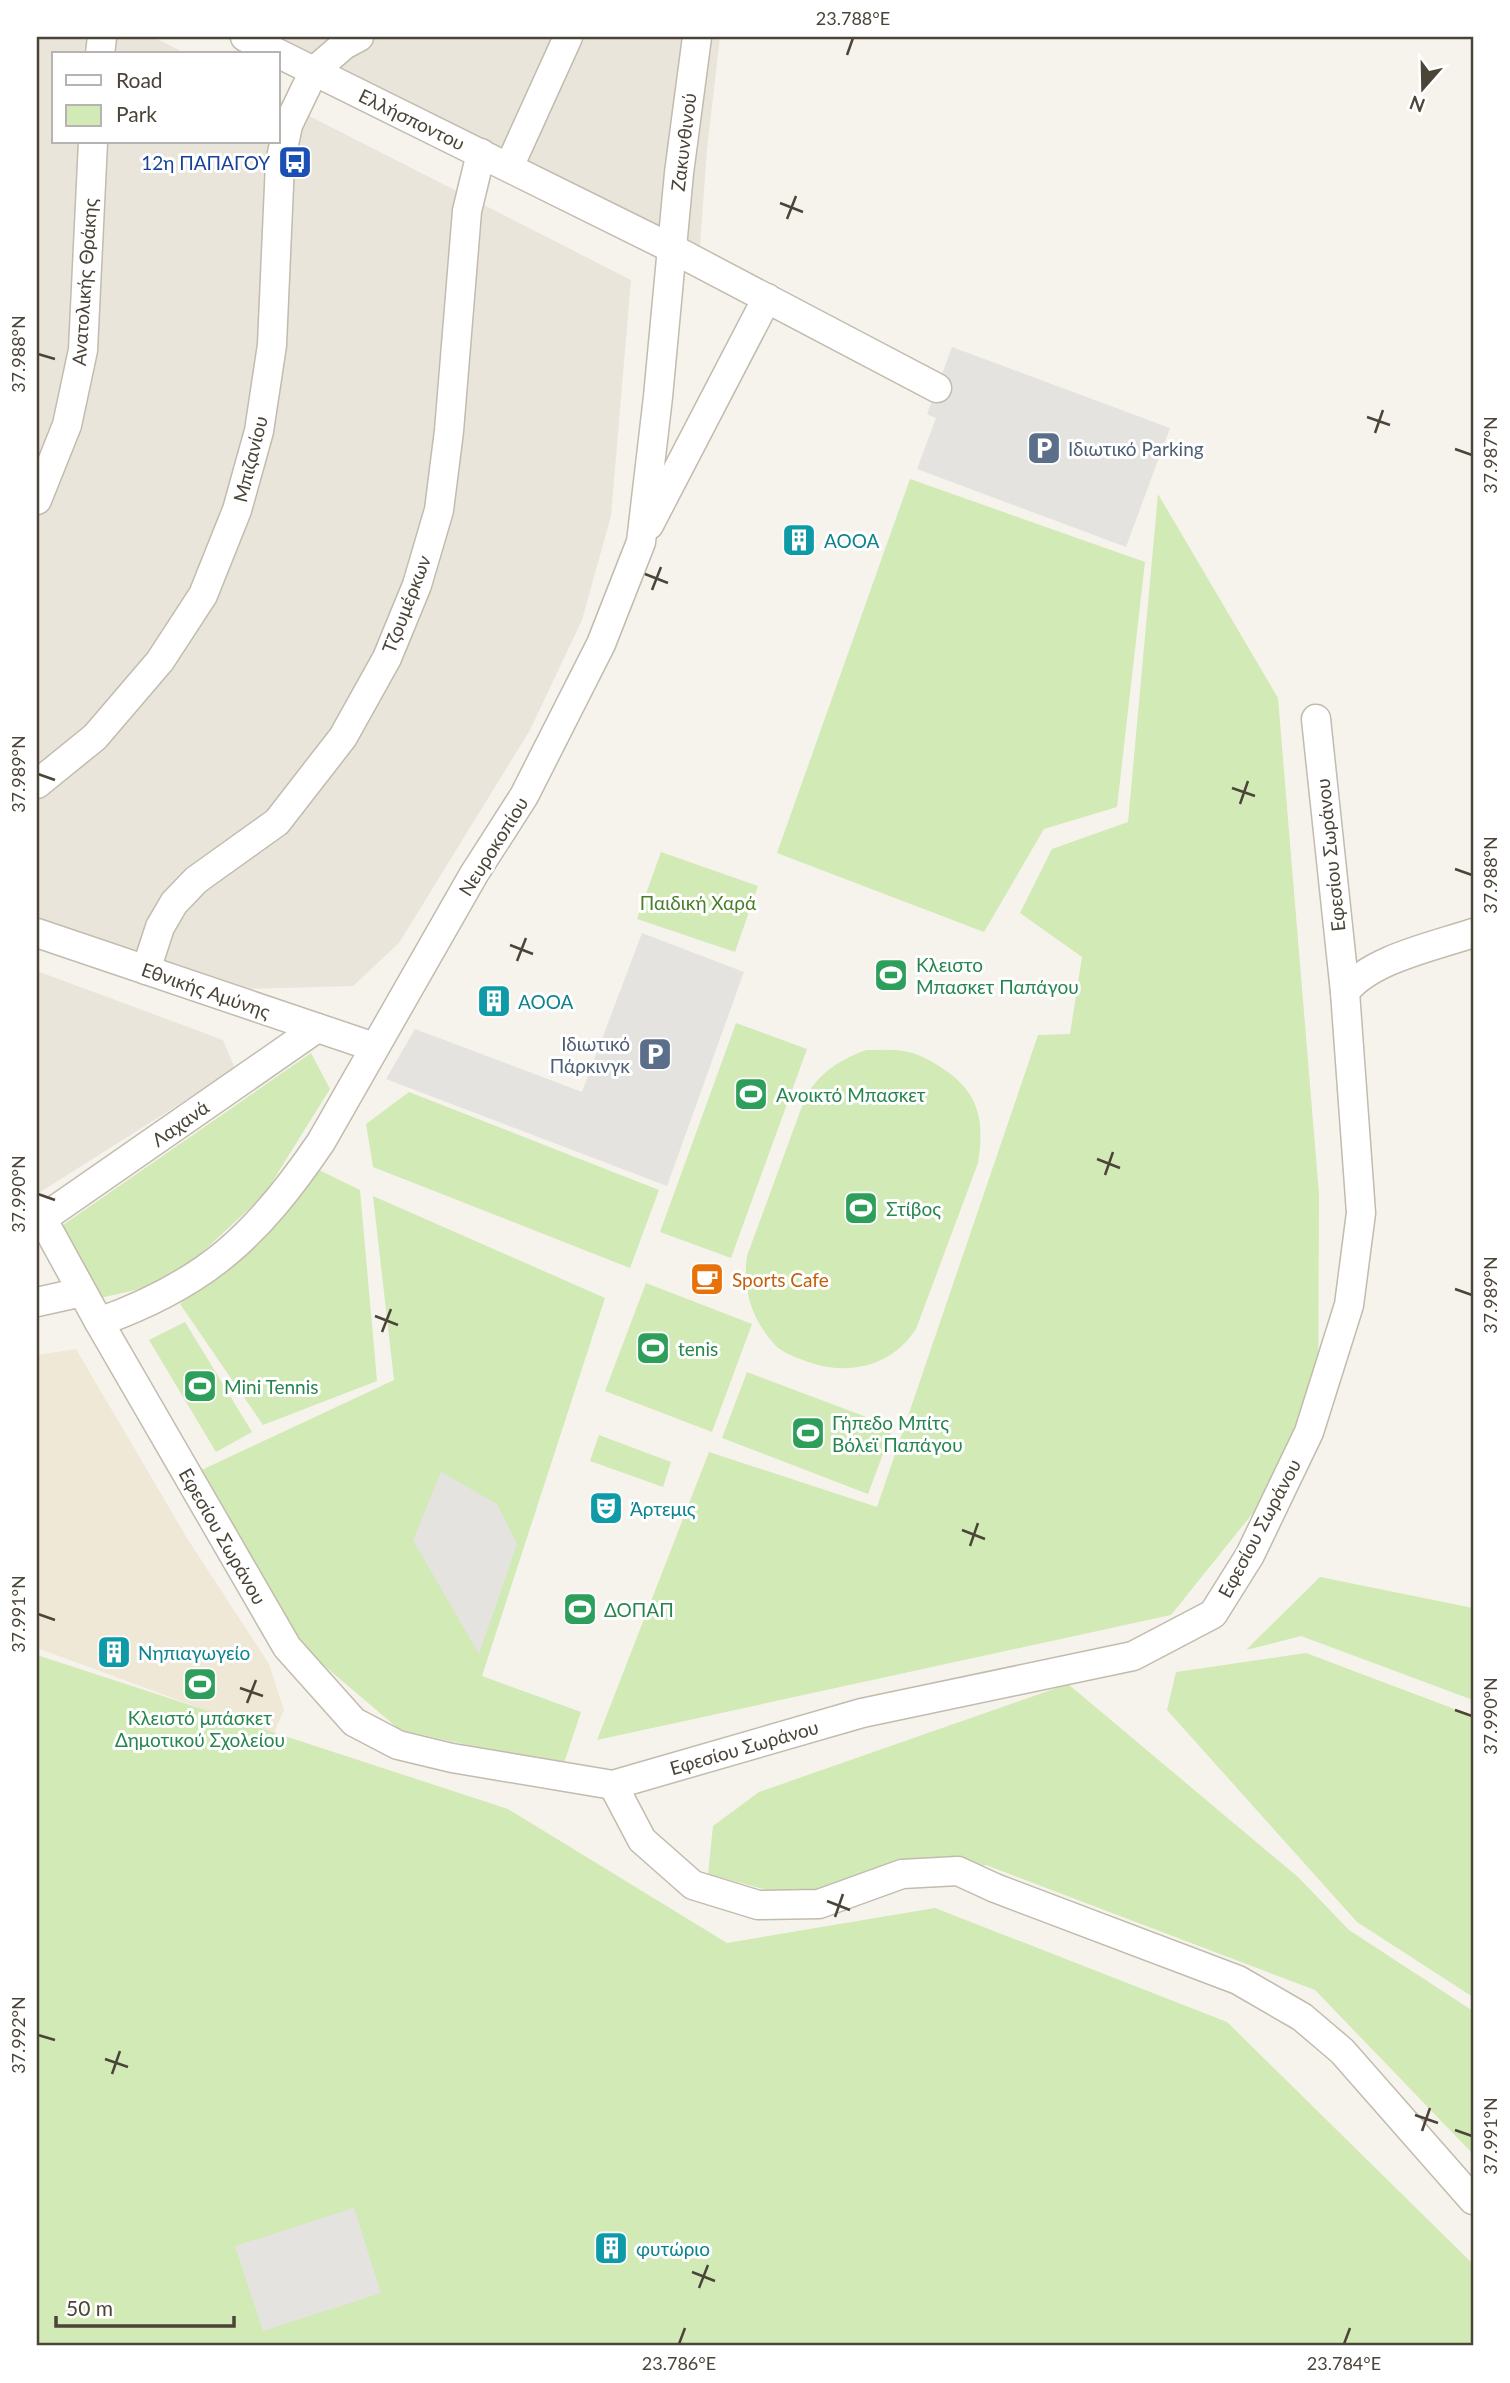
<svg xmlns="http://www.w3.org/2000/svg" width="1510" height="2383" viewBox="0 0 1510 2383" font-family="Lato,sans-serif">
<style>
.residential{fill:#eae5da}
.education{fill:#efe8d6}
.green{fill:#d2eab5}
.parking{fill:#e5e3e0}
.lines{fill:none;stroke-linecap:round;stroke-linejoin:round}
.minor-casing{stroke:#c2bbae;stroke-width:31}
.minor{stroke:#fff;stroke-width:28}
.ticks{fill:none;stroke:#4b4439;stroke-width:2.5}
.labels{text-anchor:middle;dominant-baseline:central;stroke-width:6;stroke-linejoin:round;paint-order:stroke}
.street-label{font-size:19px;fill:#4b4439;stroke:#fff}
.transit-label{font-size:19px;fill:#164399;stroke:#fff;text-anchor:end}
.service-label{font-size:19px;fill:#4e5e75;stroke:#fff;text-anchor:start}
.culture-label{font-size:19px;fill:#0d838f;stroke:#fff;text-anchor:start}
.park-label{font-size:19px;fill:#4a7f2a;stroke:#fff}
.leisure-label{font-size:19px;fill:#27864d;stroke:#fff;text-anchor:start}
.food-label{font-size:19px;fill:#c56008;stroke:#fff;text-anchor:start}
.neatline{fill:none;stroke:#4b4439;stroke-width:2.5}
.ticks-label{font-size:18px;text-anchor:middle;fill:#4b4439}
</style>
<rect width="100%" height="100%" fill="#f6f3ec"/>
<g class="residential">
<path d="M37,37H153L187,54H54V142H278V100L631,280L611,516L582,620L530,730L399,943L353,986L248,989L37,922Z"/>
<path d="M249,37H720L707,149L699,260Z"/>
<path d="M37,971L223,1040L235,1069L37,1194Z"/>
</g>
<path class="education" d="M76,1349L187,1538L269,1664L284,1710L273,1735L37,1648V1355Z"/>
<g class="green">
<path d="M910,479L1145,562L1117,807L1044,829L984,932L777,853Z"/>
<path d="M1158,494L1278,698L1319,1194L1318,1432L1171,1615L597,1740L709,1452L877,1507L1038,1035L1070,1034L1082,957L1020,913L1052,849L1128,822Z"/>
<path d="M661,852L758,886L735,952L637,919Z"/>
<path d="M736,1023L807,1049L731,1258L660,1232Z"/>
<path d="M866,1050C879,1050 892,1049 904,1051C916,1053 930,1060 939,1066C979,1091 985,1119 978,1163L916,1329C891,1368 845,1377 803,1360C794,1357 782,1352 775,1345C752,1320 742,1289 747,1256L805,1098C819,1073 839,1060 866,1050Z"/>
<path d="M311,1053L330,1089L264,1195L197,1257L149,1287L100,1298L63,1225Z"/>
<path d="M409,1092L659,1190L630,1268L373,1167L366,1124Z"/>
<path d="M315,1168L360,1190L377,1381L263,1425L180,1304Z"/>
<path d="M373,1196L605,1298L482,1676L581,1712L563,1766L400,1730L301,1646L195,1473L394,1380Z"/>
<path d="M646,1283L752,1324L712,1432L605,1391Z"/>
<path d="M185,1322L252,1432L216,1452L149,1340Z"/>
<path d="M747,1372L893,1427L868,1494L722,1438Z"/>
<path d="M599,1435L671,1462L663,1487L590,1461Z"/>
<path d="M1320,1577L1473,1608V1700L1301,1636L1246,1650Z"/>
<path d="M1306,1653L1473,1716V1997L1357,1922L1167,1710L1176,1672Z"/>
<path d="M37,1655L508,1809L727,1943L935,1908L1227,2022L1473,2264V2346H37Z"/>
<path d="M1068,1684L1298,1877L1349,1930L1473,2011V2154L1315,1990L986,1865L819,1904L708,1874L713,1826L759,1792Z"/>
</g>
<g class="parking">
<path d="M952,347L1170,428L1126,547L917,469L936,418L927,414Z"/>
<path d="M642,933L744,972L667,1186L386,1079L415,1029L582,1092Z"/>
<path d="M441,1472L497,1504L517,1544L479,1654L413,1540Z"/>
<path d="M354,2208L381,2293L263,2331L235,2246Z"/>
</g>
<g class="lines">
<g class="minor-casing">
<g id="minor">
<path d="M245,37L671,248L937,388"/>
<path d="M100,54L102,37"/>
<path d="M509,167L568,37"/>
<path d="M37,500L67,425L83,350L93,142"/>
<path d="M649,525L767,298"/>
<path d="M37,784L95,737L160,661L203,595L237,510L259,431L272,345L280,163L288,125L314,71L344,45L359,37"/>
<path d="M37,933L374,1047"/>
<path d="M146,970L160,927L174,903L196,880L277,822L343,737L387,658L417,585L439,510L449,431L467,211L481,153"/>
<path d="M1345,992C1370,959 1435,946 1473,933"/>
<path d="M37,1209L99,1322L287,1647L354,1722L398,1745L452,1758L613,1785L862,1713L1133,1656L1213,1614L1250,1555L1309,1432L1349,1305L1361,1213L1345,992L1316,719"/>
<path d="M42,1219L317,1028"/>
<path d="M37,1302L82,1292"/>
<path d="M99,1322C206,1284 258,1235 321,1142L474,874L524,796L601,644L641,542L658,397L679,173L697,37"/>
<path d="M613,1785L642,1840L693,1885L758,1905L819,1904L902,1874L958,1871L995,1888L1238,1980L1302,2017L1342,2051L1473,2200"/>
</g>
</g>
<use href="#minor" class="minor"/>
</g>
<path class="ticks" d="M847,55L853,38M780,203L803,212M787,219L796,196M38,354L55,359M1367,417L1390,425M1375,433L1383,410M1455,449L1472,455M645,574L668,583M652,590L661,567M38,774L55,780M1232,788L1255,796M1240,804L1248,781M1455,869L1472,875M510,945L533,954M517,961L526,938M1097,1159L1120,1168M1105,1175L1113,1152M38,1194L55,1200M1455,1289L1472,1295M375,1316L398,1325M382,1332L391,1309M962,1530L985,1539M970,1546L978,1523M38,1614L55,1620M240,1688L263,1696M247,1703L256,1680M1455,1710L1472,1716M827,1901L850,1910M835,1917L843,1894M38,2035L55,2040M105,2059L128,2067M112,2074L120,2051M1415,2115L1438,2123M1455,2130L1472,2136M1422,2131L1430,2108M692,2272L715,2281M699,2288L708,2265M679,2344L685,2328M1344,2344L1350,2328"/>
<defs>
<g id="bus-square" transform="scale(1.75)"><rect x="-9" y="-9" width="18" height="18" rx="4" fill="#1a4fb4" stroke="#fff"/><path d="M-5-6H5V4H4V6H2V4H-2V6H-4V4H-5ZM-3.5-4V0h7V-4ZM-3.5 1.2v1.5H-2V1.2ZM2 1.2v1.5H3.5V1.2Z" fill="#fff"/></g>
<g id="parking-square" transform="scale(1.75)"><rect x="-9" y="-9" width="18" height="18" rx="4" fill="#5c6f8a" stroke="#fff"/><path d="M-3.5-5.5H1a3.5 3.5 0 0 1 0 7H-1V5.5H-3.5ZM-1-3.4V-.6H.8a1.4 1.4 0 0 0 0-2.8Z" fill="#fff"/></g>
<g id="building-square" transform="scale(1.75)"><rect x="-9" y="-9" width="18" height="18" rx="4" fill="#0f9aa8" stroke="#fff"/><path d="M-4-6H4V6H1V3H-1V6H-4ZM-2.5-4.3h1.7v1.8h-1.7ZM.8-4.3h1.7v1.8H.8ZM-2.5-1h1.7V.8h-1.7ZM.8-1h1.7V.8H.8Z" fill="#fff"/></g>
<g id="stadium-square" transform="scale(1.75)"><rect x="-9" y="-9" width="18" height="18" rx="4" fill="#2e9e5b" stroke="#fff"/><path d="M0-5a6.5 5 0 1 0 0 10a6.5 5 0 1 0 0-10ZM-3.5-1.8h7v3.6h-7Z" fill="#fff"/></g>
<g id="cafe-square" transform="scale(1.75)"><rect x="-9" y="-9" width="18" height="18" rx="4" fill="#e8710a" stroke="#fff"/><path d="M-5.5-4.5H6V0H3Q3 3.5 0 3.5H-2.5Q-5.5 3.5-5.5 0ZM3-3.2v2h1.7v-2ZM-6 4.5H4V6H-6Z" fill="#fff"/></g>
<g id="theatre-square" transform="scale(1.75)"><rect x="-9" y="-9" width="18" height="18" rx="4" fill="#0f9aa8" stroke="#fff"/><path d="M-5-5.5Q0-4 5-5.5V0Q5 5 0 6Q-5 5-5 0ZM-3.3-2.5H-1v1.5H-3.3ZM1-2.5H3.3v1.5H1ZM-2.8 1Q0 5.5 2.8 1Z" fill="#fff"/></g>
</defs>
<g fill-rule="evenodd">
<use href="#bus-square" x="295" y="162"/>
<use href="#parking-square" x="1044" y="448"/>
<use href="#building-square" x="799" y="540"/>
<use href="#stadium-square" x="891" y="975"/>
<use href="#building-square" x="494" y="1001"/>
<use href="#parking-square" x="655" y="1054"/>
<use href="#stadium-square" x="751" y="1094"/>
<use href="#stadium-square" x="861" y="1208"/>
<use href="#cafe-square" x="707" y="1279"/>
<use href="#stadium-square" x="653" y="1348"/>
<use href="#stadium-square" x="200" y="1386"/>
<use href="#stadium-square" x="808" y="1433"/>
<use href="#theatre-square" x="606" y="1508"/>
<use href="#stadium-square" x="580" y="1609"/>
<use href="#building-square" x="114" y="1652"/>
<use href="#stadium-square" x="200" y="1684"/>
<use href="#building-square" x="611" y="2248"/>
</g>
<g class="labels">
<g class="street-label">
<text transform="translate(412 119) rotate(26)">Ελλήσποντου</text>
<text transform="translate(683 142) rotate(-83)">Ζακυνθινού</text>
<text transform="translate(84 282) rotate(-86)">Ανατολικής Θράκης</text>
<text transform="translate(250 459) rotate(-76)">Μπιζανίου</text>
<text transform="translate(406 604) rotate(-69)">Τζουμέρκων</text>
<text transform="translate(493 846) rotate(-58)">Νευροκοπίου</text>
<text transform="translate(1330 855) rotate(-96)">Εφεσίου Σωράνου</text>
<text transform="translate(206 990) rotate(19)">Εθνικής Αμύνης</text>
<text transform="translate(180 1123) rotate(-35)">Λαχανά</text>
<text transform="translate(1259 1528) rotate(-62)">Εφεσίου Σωράνου</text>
<text transform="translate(223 1536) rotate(60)">Εφεσίου Σωράνου</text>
<text transform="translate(744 1747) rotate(-16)">Εφεσίου Σωράνου</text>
</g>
<g class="transit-label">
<text x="270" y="162">12η ΠΑΠΑΓΟΥ</text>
</g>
<g class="service-label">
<text x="1068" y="448">Ιδιωτικό Parking</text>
<text x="630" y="1043" text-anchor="end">Ιδιωτικό<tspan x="630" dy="22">Πάρκινγκ</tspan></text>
</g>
<g class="culture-label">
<text x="824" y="540">AOOA</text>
<text x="518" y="1001">ΑΟΟΑ</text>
<text x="630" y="1508">Άρτεμις</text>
<text x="138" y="1652">Νηπιαγωγείο</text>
<text x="636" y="2248">φυτώριο</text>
</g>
<g class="park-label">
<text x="698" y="902">Παιδική Χαρά</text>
</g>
<g class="leisure-label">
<text x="916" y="964">Κλειστο<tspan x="916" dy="22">Μπασκετ Παπάγου</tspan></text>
<text x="776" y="1094">Ανοικτό Μπασκετ</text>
<text x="886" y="1208">Στίβος</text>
<text x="678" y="1348">tenis</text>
<text x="224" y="1386">Mini Tennis</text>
<text x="832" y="1422">Γήπεδο Μπίτς<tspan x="832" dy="22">Βόλεϊ Παπάγου</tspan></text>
<text x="604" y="1609">ΔΟΠΑΠ</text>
<text x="200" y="1717" text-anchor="middle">Κλειστό μπάσκετ<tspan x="200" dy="22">Δημοτικού Σχολείου</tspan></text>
</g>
<g class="food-label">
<text x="732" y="1279">Sports Cafe</text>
</g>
</g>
<rect width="1510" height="2383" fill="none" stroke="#ffffff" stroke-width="77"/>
<rect x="52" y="52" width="228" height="91" fill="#ffffff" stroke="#b7b4b0" stroke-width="2"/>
<rect x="66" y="75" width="35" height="10" fill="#ffffff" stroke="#b7b4b0" stroke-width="2"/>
<text x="116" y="88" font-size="21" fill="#4b4439">Road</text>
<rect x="66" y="105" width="35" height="21" fill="#d2eab5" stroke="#b7b4b0" stroke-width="2"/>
<text x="116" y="122" font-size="21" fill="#4b4439">Park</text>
<g transform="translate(1423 88) rotate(200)" stroke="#ffffff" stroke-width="5" paint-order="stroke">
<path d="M0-5L12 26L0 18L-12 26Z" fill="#4b4439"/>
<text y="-10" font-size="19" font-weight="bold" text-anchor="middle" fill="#4b4439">N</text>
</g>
<path d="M56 2316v10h178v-10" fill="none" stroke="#4b4439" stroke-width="3.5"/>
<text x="66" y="2316" font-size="21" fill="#4b4439" stroke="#ffffff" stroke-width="5" paint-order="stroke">50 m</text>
<rect x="38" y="38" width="1434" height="2306" class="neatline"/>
<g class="ticks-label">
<text x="853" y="25">23.788°E</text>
<text transform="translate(19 354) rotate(-90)" y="6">37.988°N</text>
<text transform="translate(1491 455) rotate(-90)" y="6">37.987°N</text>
<text transform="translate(19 774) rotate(-90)" y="6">37.989°N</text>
<text transform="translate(1491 875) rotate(-90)" y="6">37.988°N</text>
<text transform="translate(19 1194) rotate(-90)" y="6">37.990°N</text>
<text transform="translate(1491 1295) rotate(-90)" y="6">37.989°N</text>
<text transform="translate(19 1614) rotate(-90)" y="6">37.991°N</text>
<text transform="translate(1491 1716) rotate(-90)" y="6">37.990°N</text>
<text transform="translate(19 2035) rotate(-90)" y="6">37.992°N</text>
<text transform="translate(1491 2136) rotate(-90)" y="6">37.991°N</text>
<text x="679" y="2370">23.786°E</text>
<text x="1344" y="2370">23.784°E</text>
</g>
</svg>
